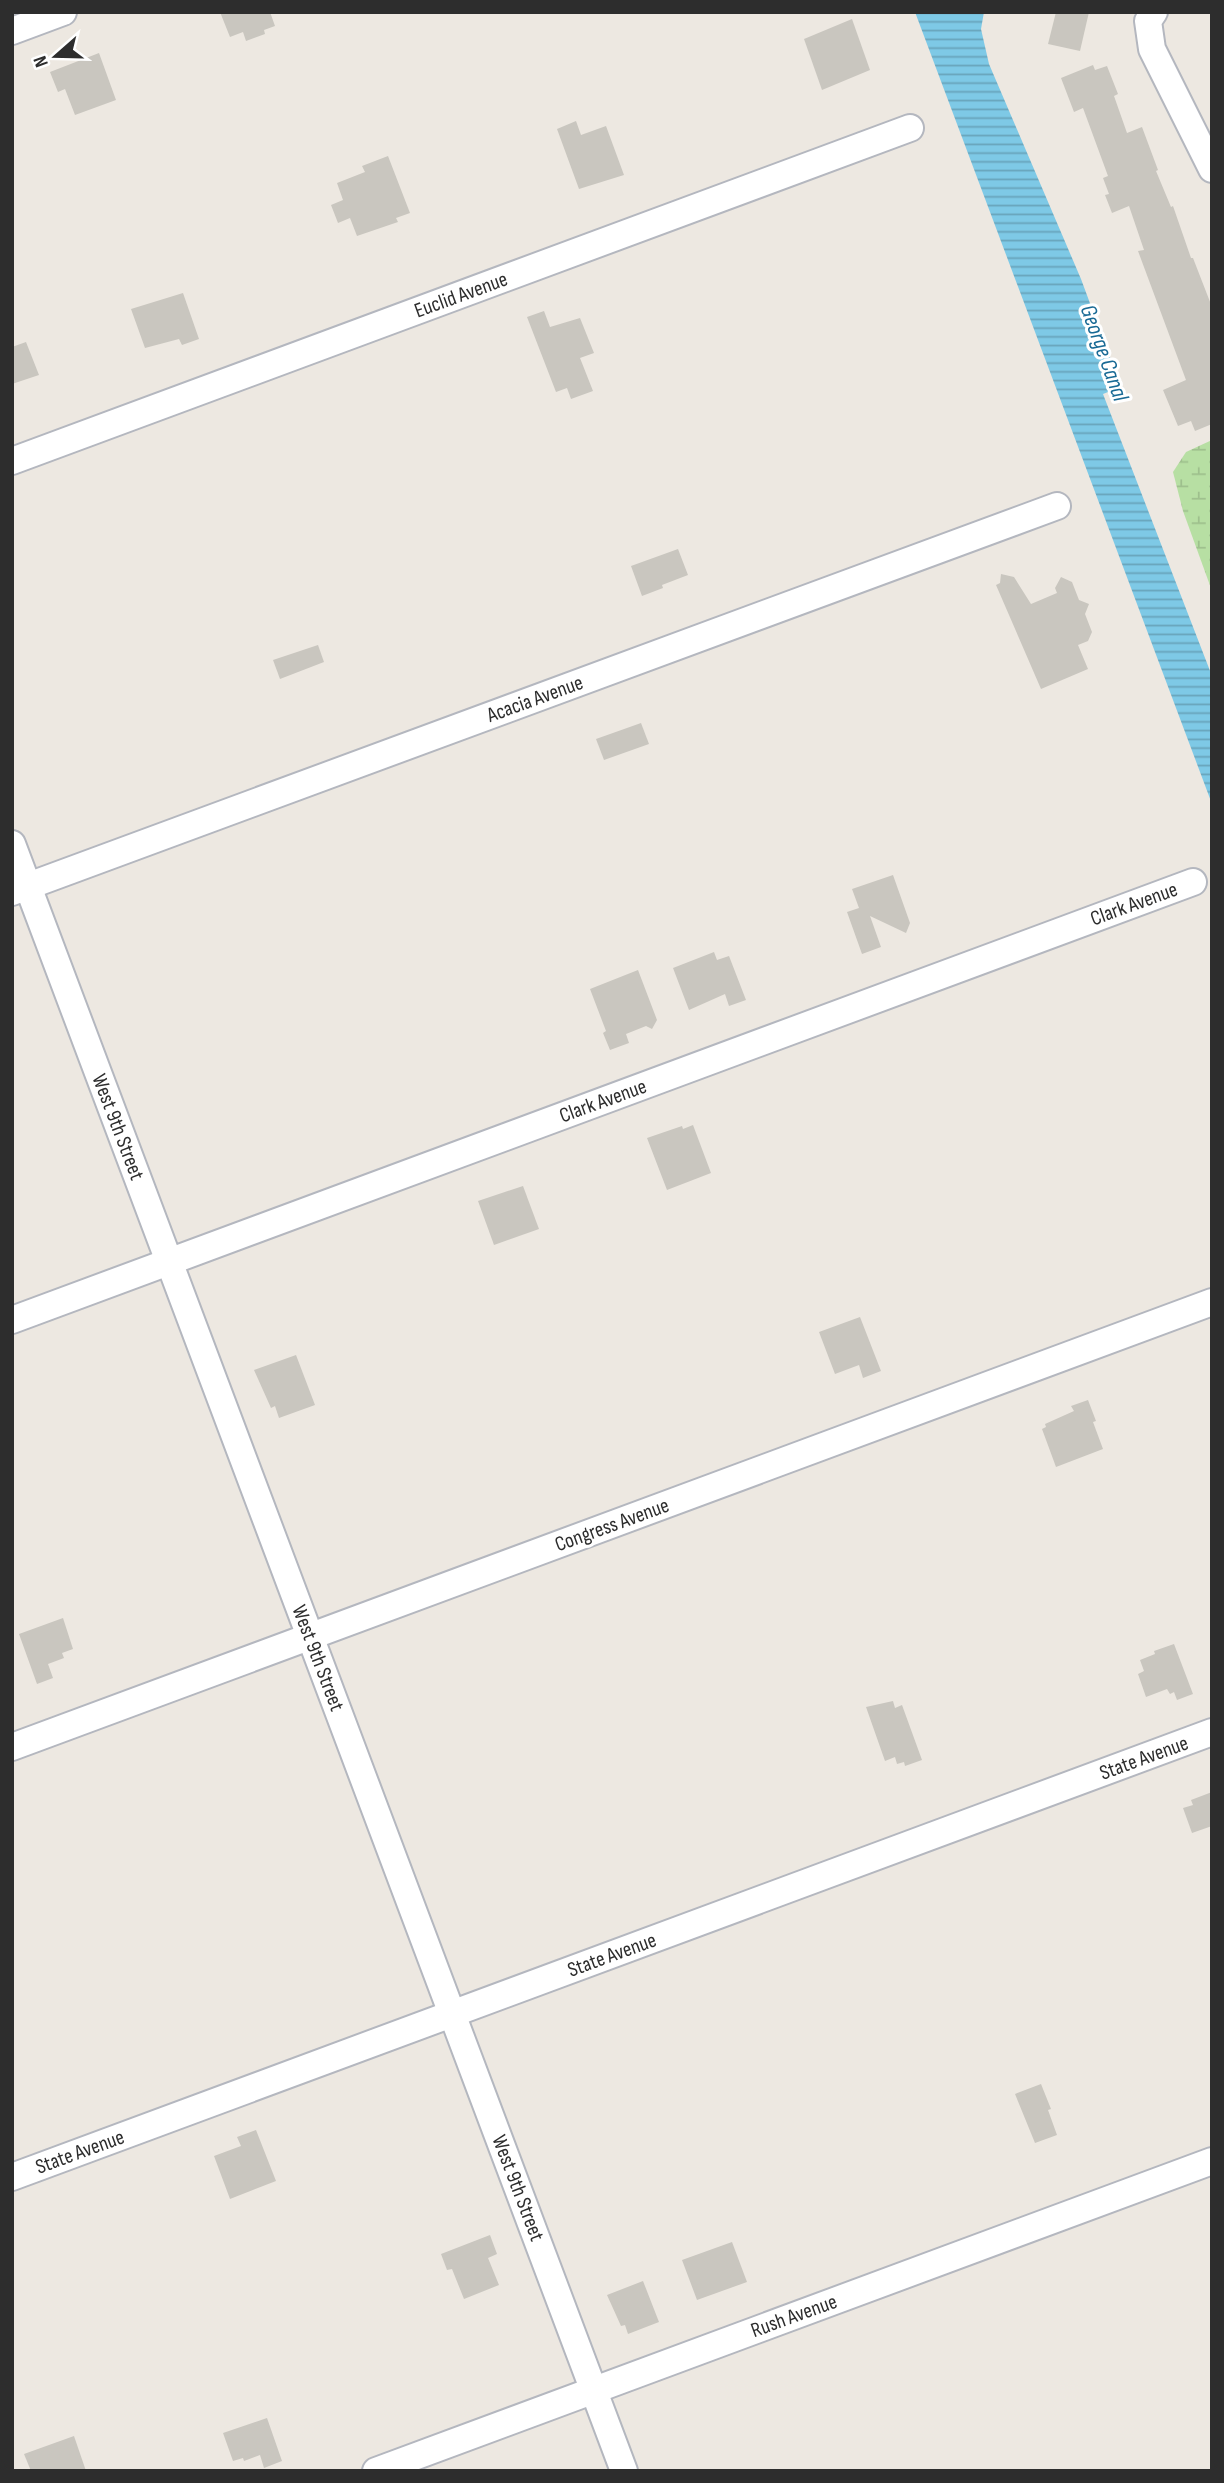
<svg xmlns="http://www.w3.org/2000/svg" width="1224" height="2483" viewBox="0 0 1224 2483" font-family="'Sofia Sans Condensed',sans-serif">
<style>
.wetland{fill:url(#wetland-marsh)}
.water{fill:url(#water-rules)}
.building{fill:#c9c6bf}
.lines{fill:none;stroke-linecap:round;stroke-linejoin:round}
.minor-casing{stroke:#b4b7bf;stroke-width:30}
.minor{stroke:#fff;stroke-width:26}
.labels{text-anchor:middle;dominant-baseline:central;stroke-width:6;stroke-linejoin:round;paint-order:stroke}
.street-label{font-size:21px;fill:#2d2d2d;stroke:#fff}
.water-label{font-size:23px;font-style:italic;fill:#196a95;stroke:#fff}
</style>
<defs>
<pattern id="wetland-marsh" width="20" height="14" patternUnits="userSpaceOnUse" patternTransform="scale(1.75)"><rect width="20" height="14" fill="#b7dfa3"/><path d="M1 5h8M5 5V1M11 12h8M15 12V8" fill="none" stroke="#9ec08d"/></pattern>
<pattern id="water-rules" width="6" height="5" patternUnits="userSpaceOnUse" patternTransform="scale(1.75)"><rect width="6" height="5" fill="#7ec9e6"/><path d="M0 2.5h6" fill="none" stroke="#68a4bb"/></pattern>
</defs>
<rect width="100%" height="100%" fill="#ede8e1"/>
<path class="wetland" d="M1212,440V591L1183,511L1173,472L1186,452Z"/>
<path class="water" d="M915,12H984L981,29L989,64L1081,279L1121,387L1103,394L1212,676V804Z"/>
<g class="building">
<path d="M220,12H270L275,26L264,30L265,34L246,41L243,32L230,37Z"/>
<path d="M1056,12H1089L1080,51L1048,44Z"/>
<path d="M852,19L870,70L822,90L804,39Z"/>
<path d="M99,53L116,100L75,115L65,89L58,92L50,72Z"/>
<path d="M1093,65L1095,70L1107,66L1118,94L1114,96L1127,133L1142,127L1158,170L1156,171L1171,207L1173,206L1191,258H1193L1212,307V424L1195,431L1191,421L1178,426L1163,390L1186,380L1138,251L1144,250L1129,206L1112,213L1105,195L1109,194L1103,178L1108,176L1083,108L1074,112L1061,78Z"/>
<path d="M576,121L581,135L606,126L624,175L579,189L557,129Z"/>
<path d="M388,156L410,213L396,218L398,222L357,236L350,218L338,223L331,205L343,200L337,183L365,172L362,166Z"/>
<path d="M183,293L199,339L182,345L179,339L145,348L131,309Z"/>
<path d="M544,311L550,327L580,318L594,353L580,358L593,391L571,399L567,388L556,392L527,317Z"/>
<path d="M26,342L39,375L12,384V347Z"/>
<path d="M678,549L688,575L662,585L663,588L642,596L631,566Z"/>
<path d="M1001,574L1014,577L1031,604L1057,593L1055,588L1061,577L1072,582L1079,600L1089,604L1085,614L1092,632L1088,641L1078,645L1088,669L1041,689L996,585L1000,583Z"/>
<path d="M318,645L324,662L280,679L273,660Z"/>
<path d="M641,723L649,744L604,760L596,739Z"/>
<path d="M893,875L910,923L906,933L870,916L881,947L862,954L847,912L859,908L852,889Z"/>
<path d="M714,952L717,960L729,956L746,1000L729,1006L725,994L689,1010L673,968Z"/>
<path d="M638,970L657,1020L652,1029L646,1026L626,1034L629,1043L610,1050L603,1033L606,1031L590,989Z"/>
<path d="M693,1125L711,1173L667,1190L647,1138L682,1126L683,1129Z"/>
<path d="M523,1186L539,1229L494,1245L478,1201Z"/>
<path d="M860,1317L881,1371L863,1378L859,1365L835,1374L819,1332Z"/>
<path d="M296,1355L315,1405L279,1418L275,1406L271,1408L254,1370Z"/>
<path d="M1088,1400L1096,1421L1093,1422L1103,1449L1056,1467L1042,1429L1046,1427L1045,1424L1074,1411L1071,1406Z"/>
<path d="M63,1618L73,1649L62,1653L64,1658L48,1664L53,1678L37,1684L19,1634Z"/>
<path d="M1174,1644L1193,1694L1177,1700L1174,1692L1170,1694L1167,1689L1146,1697L1138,1674L1144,1671L1140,1660L1155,1654L1154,1651Z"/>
<path d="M893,1701L895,1708L902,1705L922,1760L905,1766L904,1762L897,1764L895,1757L885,1761L866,1707Z"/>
<path d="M1212,1792V1826L1192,1833L1183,1808L1193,1805L1191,1800Z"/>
<path d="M1041,2084L1051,2109L1048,2110L1057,2135L1035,2143L1015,2094Z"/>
<path d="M256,2130L276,2181L230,2199L214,2156L241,2146L237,2137Z"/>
<path d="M490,2235L497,2254L488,2258L499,2285L464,2299L452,2269L447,2270L441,2254Z"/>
<path d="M732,2242L747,2282L697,2300L682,2260Z"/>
<path d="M643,2281L659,2322L628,2334L625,2325L621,2326L607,2295Z"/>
<path d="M267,2418L282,2461L264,2468L260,2455L244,2461L243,2458L233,2461L223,2433Z"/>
<path d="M74,2436L86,2471H31L24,2454Z"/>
</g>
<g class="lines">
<g class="minor-casing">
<g id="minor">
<path d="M1154,12L1148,21L1152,49L1212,169"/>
<path d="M12,31L63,12"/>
<path d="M12,461L910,128"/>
<path d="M12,844L624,2471"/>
<path d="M12,892L1057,506"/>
<path d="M12,1320L1193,882"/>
<path d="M12,1747L1212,1302"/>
<path d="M12,2177L1212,1732"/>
<path d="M376,2471L1212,2161"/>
</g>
</g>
<use href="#minor" class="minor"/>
</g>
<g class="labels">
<g class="street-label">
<text transform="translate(461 295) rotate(-20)">Euclid Avenue</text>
<text transform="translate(535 699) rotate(-20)">Acacia Avenue</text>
<text transform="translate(1134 904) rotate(-20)">Clark Avenue</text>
<text transform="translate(603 1101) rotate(-20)">Clark Avenue</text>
<text transform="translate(118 1127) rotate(69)">West 9th Street</text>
<text transform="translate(612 1525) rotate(-20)">Congress Avenue</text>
<text transform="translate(318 1658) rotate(69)">West 9th Street</text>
<text transform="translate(1144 1758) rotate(-20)">State Avenue</text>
<text transform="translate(612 1955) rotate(-20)">State Avenue</text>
<text transform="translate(80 2152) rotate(-20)">State Avenue</text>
<text transform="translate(518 2188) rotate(69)">West 9th Street</text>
<text transform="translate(794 2316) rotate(-20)">Rush Avenue</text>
</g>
<g class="water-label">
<text transform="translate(1104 353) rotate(70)">George Canal</text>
</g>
</g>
<rect width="1224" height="2483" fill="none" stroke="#2d2d2d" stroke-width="28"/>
<g transform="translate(56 56) rotate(250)" stroke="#ffffff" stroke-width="5" paint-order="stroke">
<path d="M0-5L12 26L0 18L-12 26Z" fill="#2d2d2d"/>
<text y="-10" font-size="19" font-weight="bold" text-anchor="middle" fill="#2d2d2d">N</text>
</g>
</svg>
